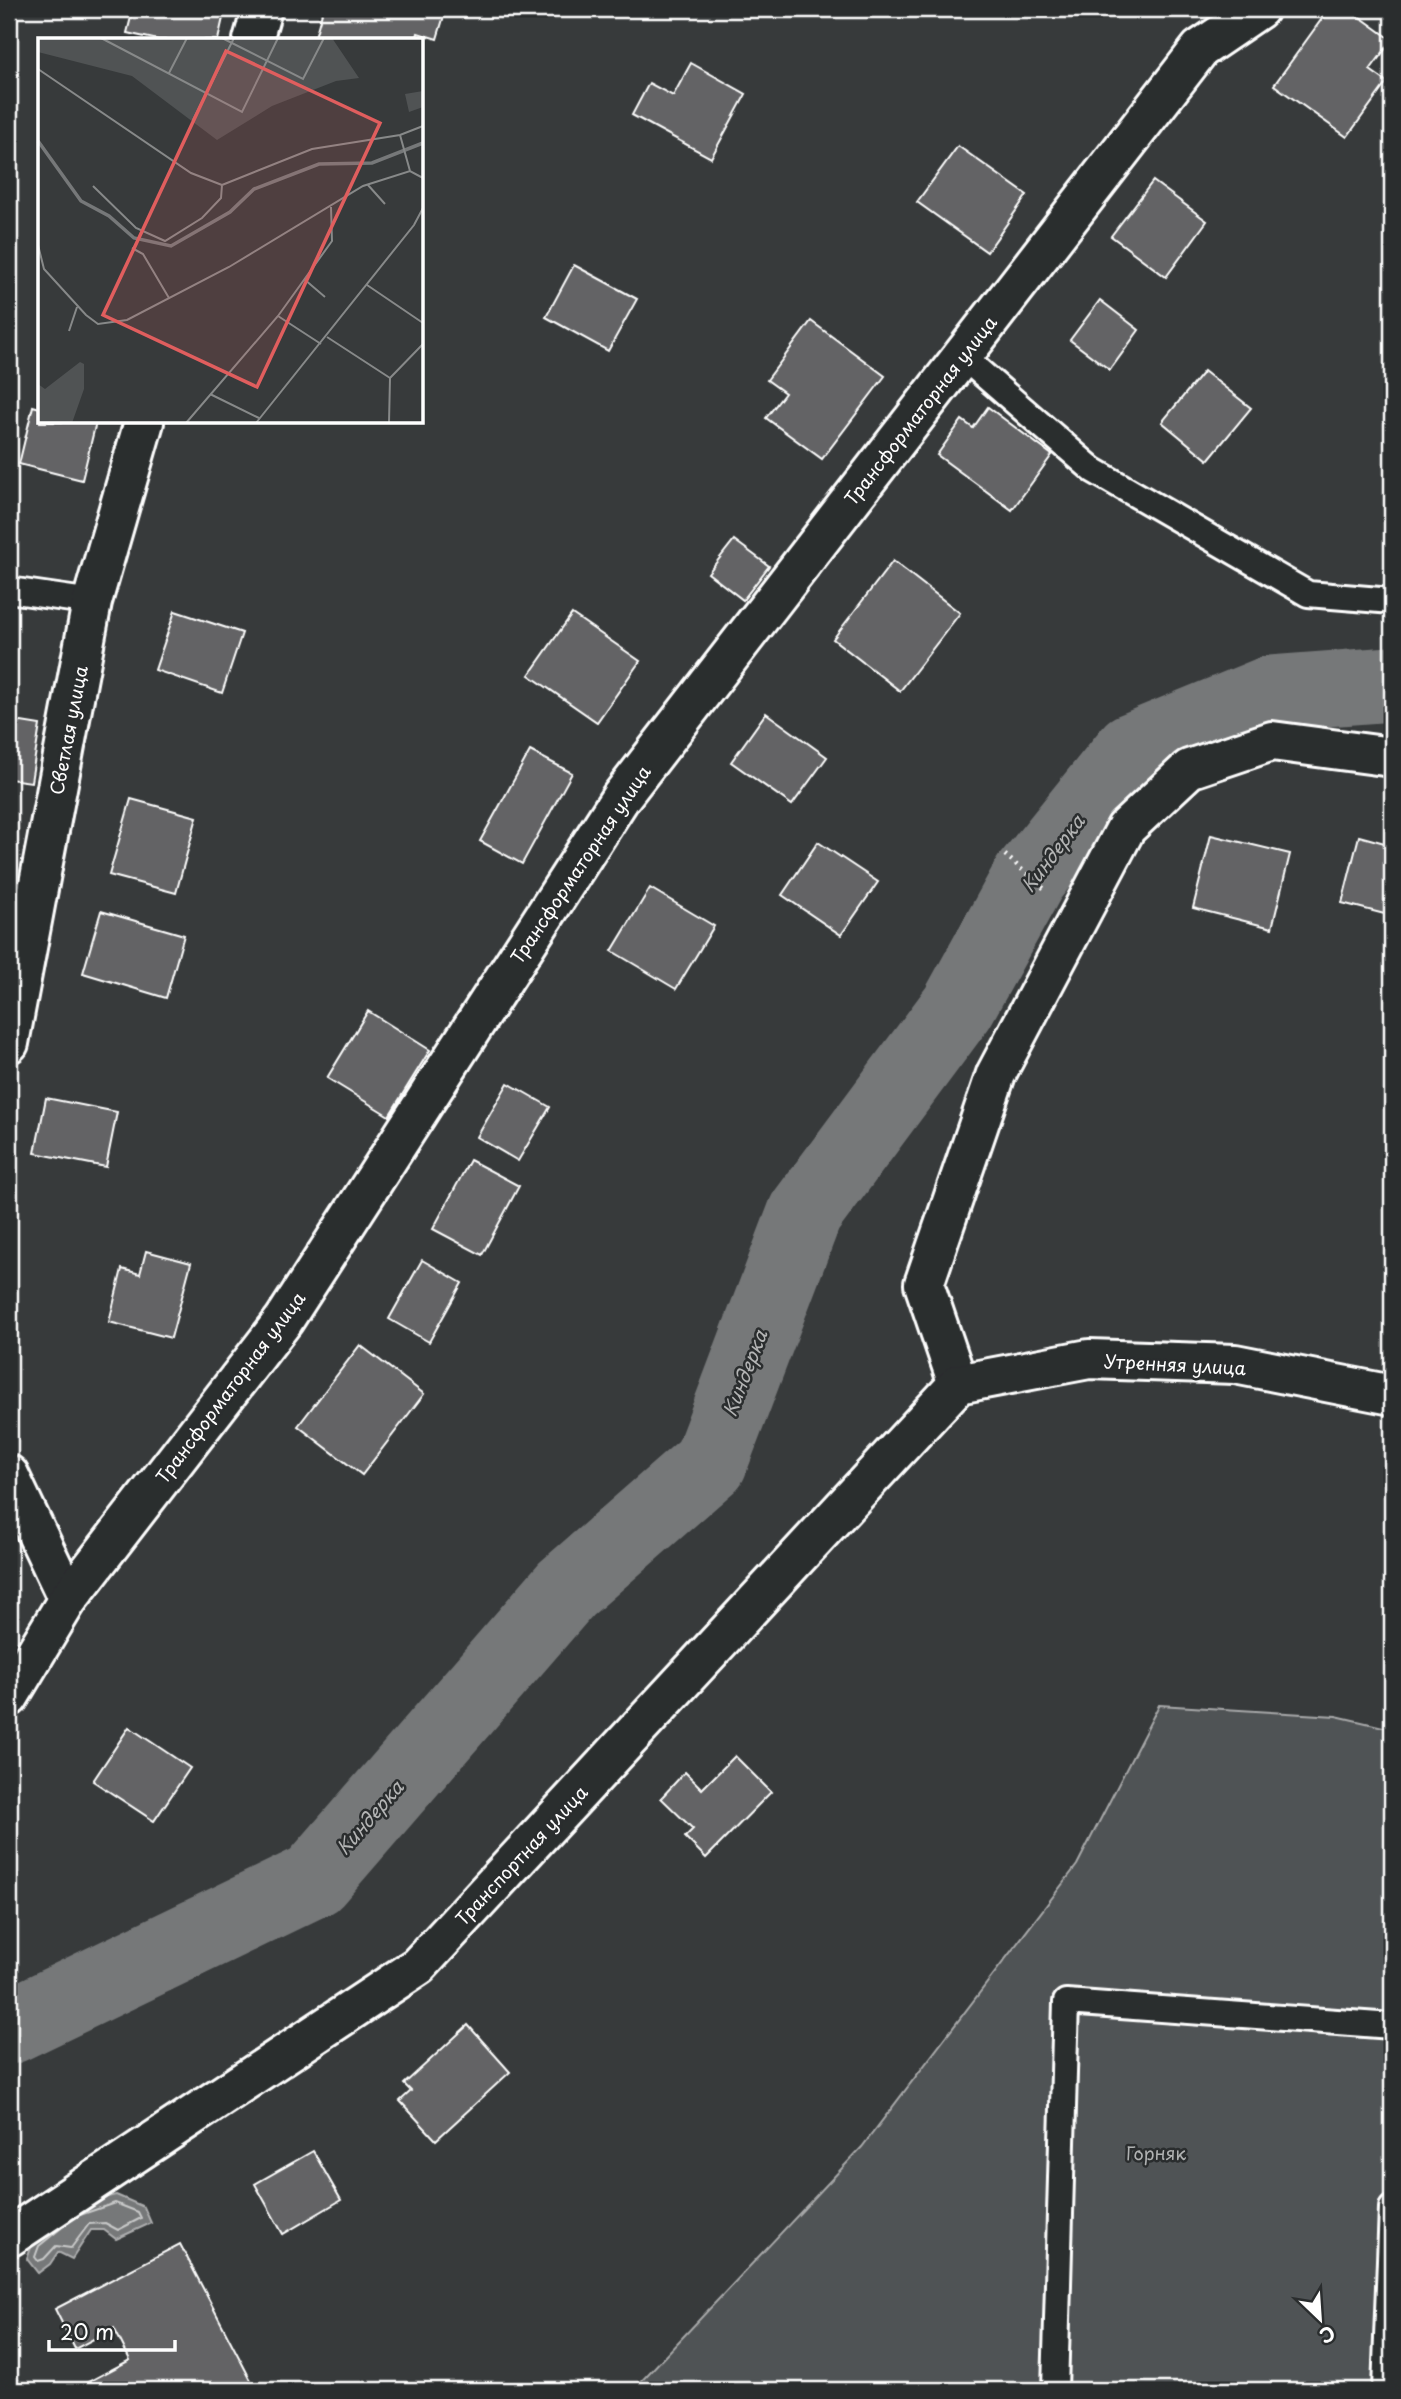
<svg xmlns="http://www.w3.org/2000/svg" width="1401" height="2399" viewBox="0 0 1401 2399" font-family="'Playpen Sans',sans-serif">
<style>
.green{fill:#505354;stroke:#a8a9aa;stroke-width:2}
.water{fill:#767879;stroke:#adaeaf;stroke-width:2}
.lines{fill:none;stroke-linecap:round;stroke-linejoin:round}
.shore{stroke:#c8c9c9;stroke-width:2}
.river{stroke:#767879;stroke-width:75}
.building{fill:#636465;stroke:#fff;stroke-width:2}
.service-casing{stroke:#fff;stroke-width:30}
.minor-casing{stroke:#fff;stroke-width:44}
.tertiary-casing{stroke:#fff;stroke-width:44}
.path{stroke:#fff;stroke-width:4.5;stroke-dasharray:2 5;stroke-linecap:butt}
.service{stroke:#2a2d2e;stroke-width:24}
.minor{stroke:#2a2d2e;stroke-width:38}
.tertiary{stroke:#2a2d2e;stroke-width:38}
.labels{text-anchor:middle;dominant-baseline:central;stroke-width:5;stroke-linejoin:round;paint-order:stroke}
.street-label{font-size:18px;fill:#fff;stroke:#2a2d2e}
.park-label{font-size:18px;fill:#b0b2b2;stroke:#2a2d2e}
.water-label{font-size:19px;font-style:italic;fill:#b4b5b5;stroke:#2a2d2e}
.inset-river{fill:none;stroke:#767879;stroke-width:3.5}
.inset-road{fill:none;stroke:#878989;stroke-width:2}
.view{fill:#e05e5e;fill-opacity:0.15;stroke:#e05e5e;stroke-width:3.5}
.inset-edge{fill:none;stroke:#fff;stroke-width:3.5}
</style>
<rect width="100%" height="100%" fill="#373a3b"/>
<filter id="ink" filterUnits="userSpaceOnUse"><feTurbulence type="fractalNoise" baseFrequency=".0143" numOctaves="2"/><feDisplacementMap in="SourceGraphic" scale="14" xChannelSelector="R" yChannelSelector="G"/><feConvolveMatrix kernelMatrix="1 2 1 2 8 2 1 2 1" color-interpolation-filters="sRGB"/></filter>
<g filter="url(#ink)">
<path class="green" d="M1159,1705L1336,1716L1392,1729V2390H633L862,2147L1077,1865Z"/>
<path class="water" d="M116,2195L144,2207L151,2223L116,2239L104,2230H91L72,2259L58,2252L50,2264L38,2273L27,2259L33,2242L99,2199Z"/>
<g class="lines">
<path class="shore" d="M65,2225L39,2246L35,2257L38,2261L44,2259L56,2246L71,2248L89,2224L105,2223L118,2230L141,2218L138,2212L115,2203L80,2215"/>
<path class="river" d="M9,2027L314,1880L566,1589L710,1463L805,1213L958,1007L1029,878L1132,750L1271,693L1392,684"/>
</g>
<g class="building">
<path d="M133,9H225L218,40H158L127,33Z"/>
<path d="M323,9H446L437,39L418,33L416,40H328L315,37Z"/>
<path d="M1329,9H1349L1392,40L1370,70L1387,82L1347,137L1274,85Z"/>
<path d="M691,63L746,94L711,158L632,115L649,83L673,96Z"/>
<path d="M958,146L1027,195L987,252L917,202Z"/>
<path d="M1153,181L1207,221L1166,277L1111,236Z"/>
<path d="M574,265L637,299L608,351L546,317Z"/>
<path d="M1100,300L1139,330L1110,370L1070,340Z"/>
<path d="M811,321L885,376L822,459L766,418L785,393L767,380Z"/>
<path d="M1204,371L1251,408L1208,460L1162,422Z"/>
<path d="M33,406L40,408V422H96L82,480L19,464Z"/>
<path d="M988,407L1052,455L1012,510L937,455L962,420L973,428Z"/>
<path d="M734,540L769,566L743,600L708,573Z"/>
<path d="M893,561L960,613L900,691L833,639Z"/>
<path d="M175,611L242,633L222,693L155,670Z"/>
<path d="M572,614L640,661L597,722L529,675Z"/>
<path d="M766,713L827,757L792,805L731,762Z"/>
<path d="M9,720L40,725L31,782L9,779Z"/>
<path d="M530,751L572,773L522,864L480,841Z"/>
<path d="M131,799L197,817L176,893L109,875Z"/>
<path d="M1211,835L1290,854L1272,928L1193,908Z"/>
<path d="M1359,836L1392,845V916L1342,903Z"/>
<path d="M818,842L878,882L841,935L782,895Z"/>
<path d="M650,888L714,926L676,989L612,951Z"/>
<path d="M101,911L184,935L166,998L83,973Z"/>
<path d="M368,1011L430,1050L389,1116L327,1078Z"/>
<path d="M508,1083L550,1107L518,1161L477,1137Z"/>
<path d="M46,1098L117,1112L106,1167L35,1153Z"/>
<path d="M470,1160L519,1186L482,1255L433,1229Z"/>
<path d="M146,1251L191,1263L171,1338L109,1322L122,1269L140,1274Z"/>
<path d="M422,1260L462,1283L429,1342L389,1319Z"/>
<path d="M360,1345L424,1394L362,1475L298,1426Z"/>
<path d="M129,1727L190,1768L154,1821L93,1781Z"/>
<path d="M735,1756L771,1792L706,1858L685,1837L693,1829L661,1798L685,1772L702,1789Z"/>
<path d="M468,2025L510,2072L436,2140L400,2101L411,2091L404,2084Z"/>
<path d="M313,2151L341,2200L283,2234L255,2184Z"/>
<path d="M180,2244L256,2390H78L77,2388L130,2360L114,2328L75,2349L55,2309Z"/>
<path d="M9,2370L18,2380L20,2390H9Z"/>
</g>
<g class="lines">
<g class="service-casing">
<g id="service">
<path d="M962,356L1093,470L1308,594L1392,601"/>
<path d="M9,590L92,602"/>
<path d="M1055,2390L1066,2002L1392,2026"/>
<path d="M1385,2390L1392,2208"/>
</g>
</g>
<g class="minor-casing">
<g id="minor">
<path d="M253,40L262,9"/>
<path d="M9,1043L92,602L144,422"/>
<path d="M958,1384L924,1284L996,1074L1126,828L1189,769L1272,741L1392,757"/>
<path d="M9,1475L68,1599"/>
<path d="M9,1697L68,1599L284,1320L621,797L1200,49L1259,9"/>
</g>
</g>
<g class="tertiary-casing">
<path id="tertiary" d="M9,2237L418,1966L958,1384L1089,1359L1235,1364L1392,1395"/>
</g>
<path class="path" d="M1005,855L1047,891"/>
<use href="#service" class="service"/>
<use href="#minor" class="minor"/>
<use href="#tertiary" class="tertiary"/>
</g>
</g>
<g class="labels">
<g class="street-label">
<text transform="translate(920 410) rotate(-52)">Трансформаторная улица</text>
<text transform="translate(68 730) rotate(-79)">Светлая улица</text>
<text transform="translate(580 864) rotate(-56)">Трансформаторная улица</text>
<text transform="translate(1175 1364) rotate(3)">Утренняя улица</text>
<text transform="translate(230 1387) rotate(-53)">Трансформаторная улица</text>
<text transform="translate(521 1855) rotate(-47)">Транспортная улица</text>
</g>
<g class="park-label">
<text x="1156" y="2152">Горняк</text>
</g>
<g class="water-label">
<text transform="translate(1052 853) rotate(-53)">Киндерка</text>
<text transform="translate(744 1373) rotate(-69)">Киндерка</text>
<text transform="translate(369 1817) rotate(-49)">Киндерка</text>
</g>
</g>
<g transform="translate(38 38)">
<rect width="385" height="385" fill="#373a3b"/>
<path d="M0,0H294L321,40L298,43L234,68L179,102L94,38L0,14ZM385,53V69L371,74L367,56ZM42,324L46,326V351L34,385H0V346L7,351Z" fill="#505354"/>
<path class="inset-river" d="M0,103L43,163L71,178L96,200L133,208L192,174L216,151L281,126L334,125L385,105"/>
<path class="inset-road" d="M63,0L204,74L240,0M184,0L265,41L286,0M0,31L153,135L184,147M131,35L149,0M155,82L196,0M362,97L372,133M184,147L274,111L362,97L385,88M330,147L347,166M55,148L98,190L127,203L164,180L183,160L184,147M0,207L6,231L48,277L60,286L89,282L191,229L325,148L372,133L385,140M94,210L105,216L131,260M266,241L287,259M329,247L385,285M240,278L283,306M31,293L39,269M289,299L352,340M172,356L221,380M148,385L240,278L294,203L293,169M218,385L376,187L385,170M351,385L352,340L385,306"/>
<path class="view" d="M188,13L342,85L219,349L65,277Z"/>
<rect width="385" height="385" class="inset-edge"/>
</g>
<rect width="1401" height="2399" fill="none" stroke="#2a2d2e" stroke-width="35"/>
<rect x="18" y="18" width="1366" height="2364" fill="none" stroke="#fff" stroke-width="2.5" filter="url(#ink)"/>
<g transform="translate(1320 2319) rotate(155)" stroke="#2a2d2e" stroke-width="5" paint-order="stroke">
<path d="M0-5L12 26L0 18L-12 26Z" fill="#ffffff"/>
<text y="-10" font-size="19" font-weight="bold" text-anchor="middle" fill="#ffffff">С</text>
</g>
<path d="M49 2340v10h126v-10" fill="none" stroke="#ffffff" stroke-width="3.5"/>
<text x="60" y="2340" font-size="21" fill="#ffffff" stroke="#2a2d2e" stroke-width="5" paint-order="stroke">20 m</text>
</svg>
